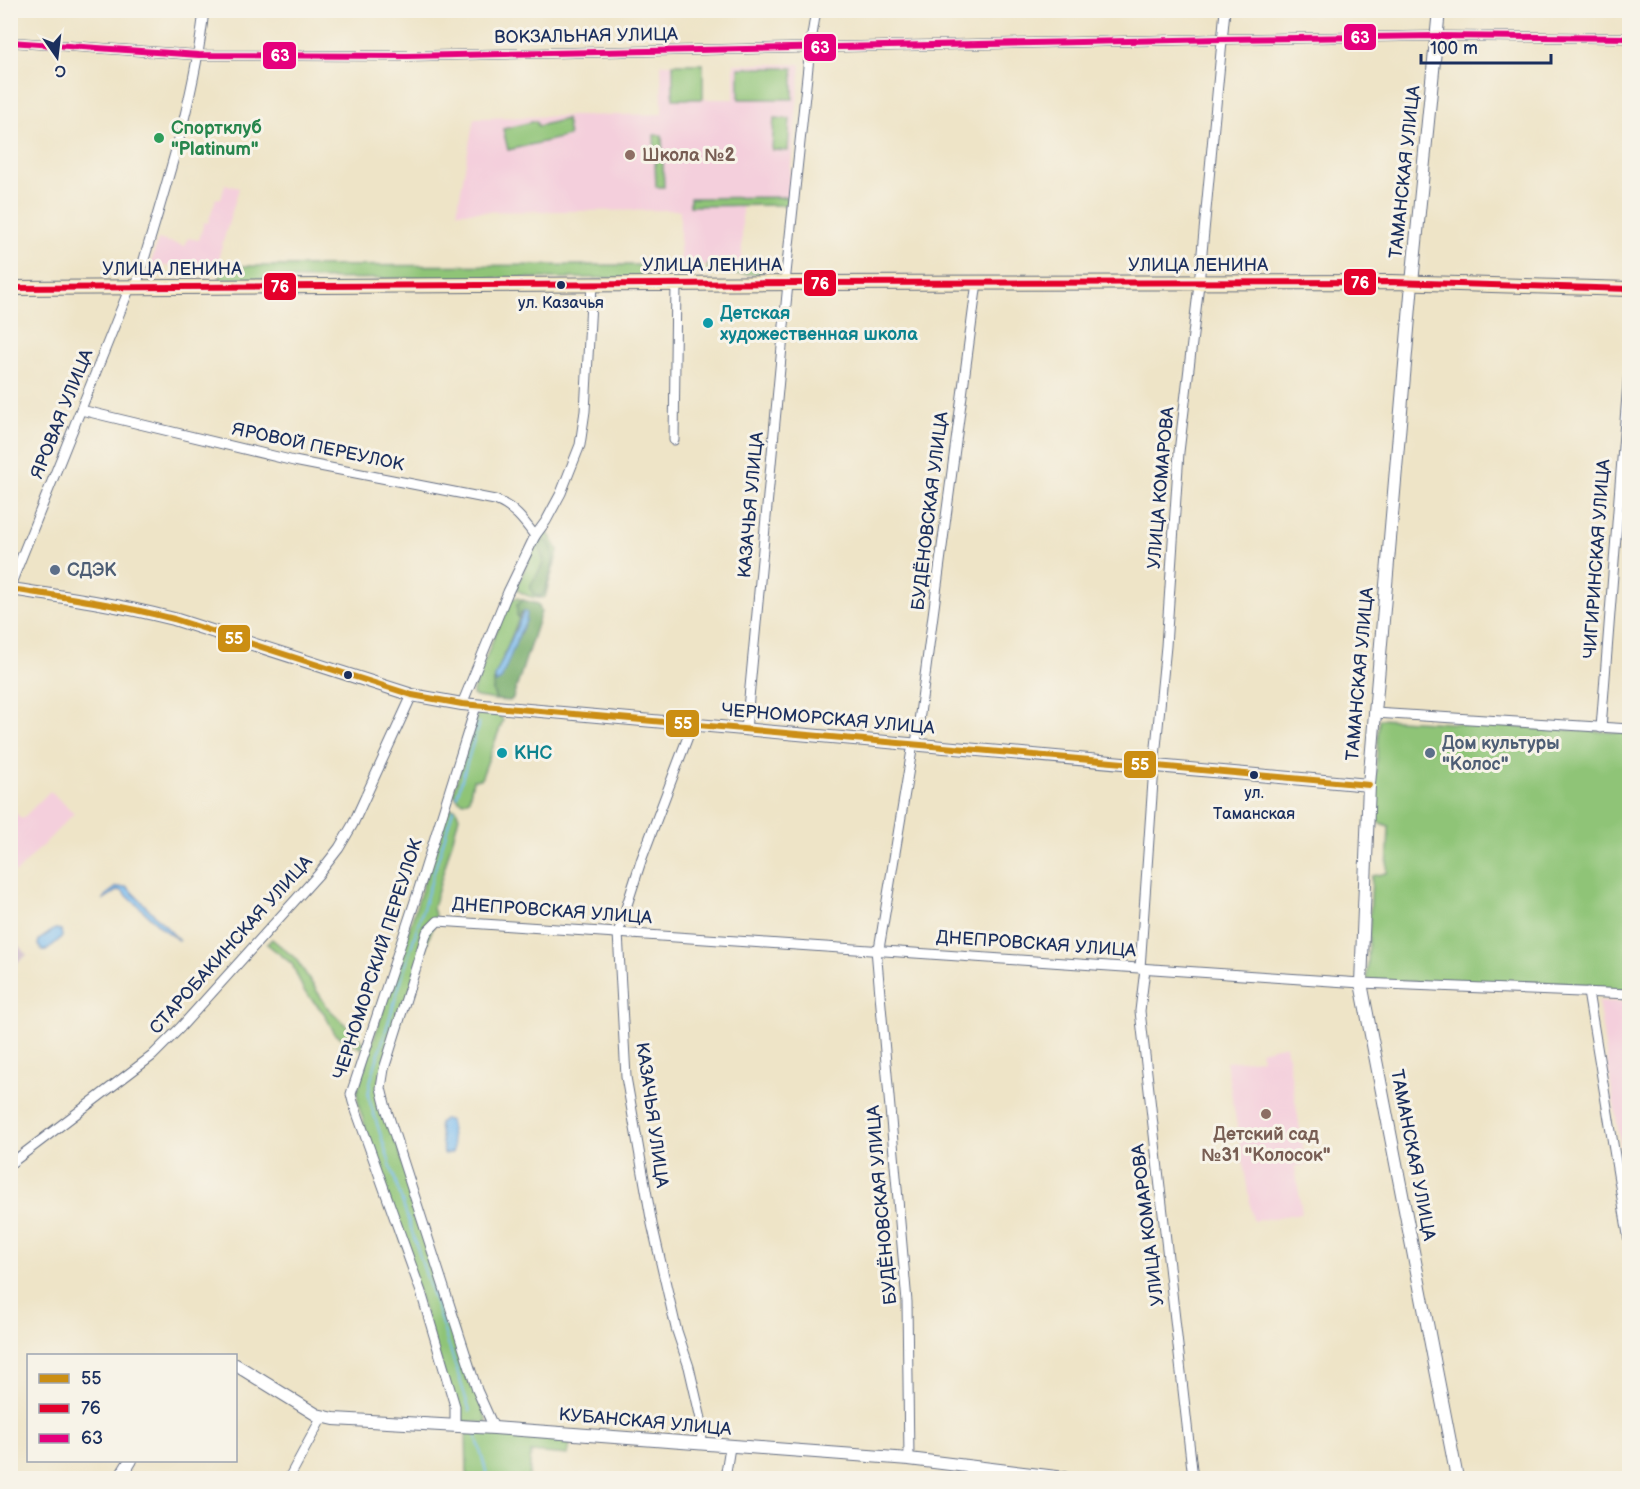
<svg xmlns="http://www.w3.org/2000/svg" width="1640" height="1489" viewBox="0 0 1640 1489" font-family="'Balsamiq Sans',sans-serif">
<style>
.built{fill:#f4cfdc}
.industrial{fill:#d0bdcc}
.green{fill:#8fc477;stroke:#557a6a;stroke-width:1.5}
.forest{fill:#73aa68;stroke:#476c63;stroke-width:1.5}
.water{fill:#7bbdf1;stroke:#4b76a8;stroke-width:1.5}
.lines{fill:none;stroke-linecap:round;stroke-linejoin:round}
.stream{stroke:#7bbdf1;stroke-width:2}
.minor-casing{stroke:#656e83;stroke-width:11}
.tertiary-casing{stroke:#656e83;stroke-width:14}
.secondary-casing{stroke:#656e83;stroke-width:16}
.minor{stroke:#fff;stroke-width:9}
.tertiary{stroke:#fff;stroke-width:12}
.secondary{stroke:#f6e9c3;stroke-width:14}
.bus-1-casing{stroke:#f7f3e8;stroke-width:10}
.bus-2-casing{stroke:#f7f3e8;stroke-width:10}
.bus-3-casing{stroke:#f7f3e8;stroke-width:10}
.bus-1{stroke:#cb8e13;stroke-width:6}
.bus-2{stroke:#e4002b;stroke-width:6}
.bus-3{stroke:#e5007d;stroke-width:6}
.leisure-dot{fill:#2e9e5b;stroke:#f7f3e8;stroke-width:2}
.education-dot{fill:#8d6e63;stroke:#f7f3e8;stroke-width:2}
.bus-dot{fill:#1b2f5e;stroke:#f7f3e8;stroke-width:2}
.culture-dot{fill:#0f9aa8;stroke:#f7f3e8;stroke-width:2}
.service-dot{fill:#5c6f8a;stroke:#f7f3e8;stroke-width:2}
.labels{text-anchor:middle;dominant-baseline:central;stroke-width:6;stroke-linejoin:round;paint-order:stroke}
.bus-label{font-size:16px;fill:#1b2f5e;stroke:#f7f3e8}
.street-label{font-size:18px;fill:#1b2f5e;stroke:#f7f3e8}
.leisure-label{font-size:18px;font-weight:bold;fill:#27864d;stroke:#f7f3e8;text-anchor:start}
.education-label{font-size:18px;font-weight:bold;fill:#785e54;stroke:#f7f3e8;text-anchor:start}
.culture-label{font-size:18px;font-weight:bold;fill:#0d838f;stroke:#f7f3e8;text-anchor:start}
.service-label{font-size:18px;font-weight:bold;fill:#4e5e75;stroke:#f7f3e8;text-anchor:start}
.line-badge{stroke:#f7f3e8;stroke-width:2}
.badge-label{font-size:16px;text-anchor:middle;font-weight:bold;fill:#fff}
</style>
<rect width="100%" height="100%" fill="#f7f3e8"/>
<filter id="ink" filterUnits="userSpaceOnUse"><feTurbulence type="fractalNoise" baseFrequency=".0167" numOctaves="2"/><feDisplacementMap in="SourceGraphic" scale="12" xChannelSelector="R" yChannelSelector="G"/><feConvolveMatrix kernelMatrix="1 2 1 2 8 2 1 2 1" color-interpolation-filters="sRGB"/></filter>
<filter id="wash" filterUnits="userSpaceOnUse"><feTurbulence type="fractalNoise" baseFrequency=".008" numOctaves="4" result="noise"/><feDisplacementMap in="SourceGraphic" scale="24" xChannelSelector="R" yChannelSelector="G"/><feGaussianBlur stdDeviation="1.35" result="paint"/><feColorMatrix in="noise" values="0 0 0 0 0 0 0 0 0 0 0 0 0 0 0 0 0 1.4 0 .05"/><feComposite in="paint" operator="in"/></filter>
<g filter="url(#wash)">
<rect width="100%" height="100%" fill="#eee4c7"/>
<g class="built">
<path d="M661,64H703V99H734V64H801L787,205L742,206V265H680V210L457,212L474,118L662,114Z"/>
<path d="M225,184L239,188L220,252V266H150L158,239L185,246L188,238L199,240L204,222L208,223L216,198L221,199Z"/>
<path d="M50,791L74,813L16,873L11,868V809L22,819Z"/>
<path d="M1598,1001L1629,1002V1199L1612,1092Z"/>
<path d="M1286,1045L1306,1165L1295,1167L1302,1213L1253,1221L1226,1062L1262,1059L1260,1051Z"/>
</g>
<path class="industrial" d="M11,937L27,955L11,968Z"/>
<g class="green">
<rect x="673" y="64" width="30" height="35"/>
<rect x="739" y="68" width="54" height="31"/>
<path d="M774,118L790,119L788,151L772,150Z"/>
<path d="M566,119L569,136L508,150L503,129L536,121L538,126Z"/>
<path d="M654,135H662L664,187H656Z"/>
<path d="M788,197L787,205L690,206V198Z"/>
<path d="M648,265L645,278L220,279V266Z"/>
<rect x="708" y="265" width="53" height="9"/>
<path d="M545,532L548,533L558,550L557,555L545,597C536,600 522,595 516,588L538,540Z"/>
<path d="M517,598L523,600L517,615L519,618L495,677L493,691L496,700L477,697L473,695V691L509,599Z"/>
<path d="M478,712L499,714L503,720L481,779L473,780L469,799L464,802L459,800L453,793Z"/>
<path d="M1379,719L1629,733V991L1367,980L1372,876L1387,873L1389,826L1373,820Z"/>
<path d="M450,808L456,809L459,817L433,908L436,918L378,1082L435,1269L439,1301L450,1313L487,1421V1423L459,1421L359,1107L357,1092L447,810Z"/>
<path d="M272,939L296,959L328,1008L364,1043L362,1049L335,1034L324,1013L304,991L292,964L267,944Z"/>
<path d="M466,1430L571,1437L568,1455L531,1452L529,1478H466L467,1475Z"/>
</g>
<g class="forest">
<path d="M546,540C562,552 549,576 544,593L539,597L533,594L530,587C533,578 543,570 543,560C542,552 538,549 541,541Z"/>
<path d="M523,600L538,604L541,612L513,698L510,701L496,700L493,691L494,681L496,683L526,621L521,613L519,618L517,615V605Z"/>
</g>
<g class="water">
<path d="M524,611L527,613L526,621L520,632L501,680L496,683L495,677Z"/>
<path d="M117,887H127L180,941L162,928L122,891L118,890L104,899L105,896Z"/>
<path d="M55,929L61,930L62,937L47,950H42L38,945L39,940Z"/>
<path d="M445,1119L450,1121L453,1149L452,1153L444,1154L439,1126L440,1122Z"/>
</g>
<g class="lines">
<g class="stream">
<path d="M457,796L479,723"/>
<path d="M453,810L371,1079L368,1096L470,1411"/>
<path d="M476,1435L488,1478"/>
</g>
</g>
</g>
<g filter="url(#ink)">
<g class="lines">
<g class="minor-casing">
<g id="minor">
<path d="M10,42L199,55L407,56L1223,39L1437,36L1630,38"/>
<path d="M785,283L810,48L816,10"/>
<path d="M136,287C162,196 194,105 204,10"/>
<path d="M81,410L294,461L495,500C514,507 524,521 535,536"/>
<path d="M674,440L676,283"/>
<path d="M10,586L130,287"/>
<path d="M462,704L508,592L535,536L546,521L561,493L580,445L585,411L592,284"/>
<path d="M1375,713L1630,729"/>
<path d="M692,726L642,858L618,933L626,1077L652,1224L676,1328L689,1367L701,1419L702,1444"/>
<path d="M1601,728L1630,357"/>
<path d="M746,730L788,283"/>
<path d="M916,744L977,282"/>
<path d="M876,949L907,1302L909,1459"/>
<path d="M879,949L913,744"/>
<path d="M1140,968L1154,767L1166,646L1179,452L1199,284L1225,10"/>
<path d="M1145,969L1140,1011L1193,1478"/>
<path d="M1588,992L1630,1247"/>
<path d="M10,1164L152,1056L180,1028L318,875L339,848L353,824L412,695"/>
<path d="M455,1426V1406L421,1292L353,1102L351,1094L417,895L476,706"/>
<path d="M494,1428L477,1390L386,1108L381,1088L384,1069L427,932L438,921L1361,983L1630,994"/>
<path d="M289,1478L322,1417"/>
<path d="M725,1478L730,1447"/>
</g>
</g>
<g class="tertiary-casing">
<g id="tertiary">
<path d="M1439,10L1412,283L1375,713L1369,785L1361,983L1457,1478"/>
<path d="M10,589C66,597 120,605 174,619L412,695L462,704L1369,785"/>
<path d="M236,1365L317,1415L334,1419L494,1428L909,1459L1065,1478"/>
<path d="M120,1478L131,1460"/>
</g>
</g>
<g class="secondary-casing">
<path id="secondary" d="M10,288L801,283L1392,282L1630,289"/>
</g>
<use href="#minor" class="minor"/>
<use href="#tertiary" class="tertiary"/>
<use href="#secondary" class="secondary"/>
<g class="bus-1-casing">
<path id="bus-1" d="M10,589C66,597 120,605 174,619L412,695L462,704L1369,785"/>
</g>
<g class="bus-2-casing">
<path id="bus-2" d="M10,288L801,283L1392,282L1630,289"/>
</g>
<g class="bus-3-casing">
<path id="bus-3" d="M10,42L199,55L407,56L1223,39L1437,36L1630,38"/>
</g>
<use href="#bus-1" class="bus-1"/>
<use href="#bus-2" class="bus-2"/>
<use href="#bus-3" class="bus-3"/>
</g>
</g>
<circle class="leisure-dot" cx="159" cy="138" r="6"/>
<g class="education-dot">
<circle cx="630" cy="155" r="6"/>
<circle cx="1266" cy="1114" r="6"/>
</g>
<g class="bus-dot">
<circle cx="561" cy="285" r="5"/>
<circle cx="348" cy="675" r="5"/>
<circle cx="1254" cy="775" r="5"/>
</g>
<g class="culture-dot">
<circle cx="708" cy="323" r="6"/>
<circle cx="502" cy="753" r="6"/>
</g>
<g class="service-dot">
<circle cx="55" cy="570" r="6"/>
<circle cx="1430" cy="753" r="6"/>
</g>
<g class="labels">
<g class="bus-label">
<text x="561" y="303">ул. Казачья</text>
<text x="1254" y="793">ул.<tspan x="1254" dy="21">Таманская</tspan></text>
</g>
<g class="street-label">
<text transform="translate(586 36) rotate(-1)">ВОКЗАЛЬНАЯ УЛИЦА</text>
<text transform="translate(1405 172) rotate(-84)">ТАМАНСКАЯ УЛИЦА</text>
<text x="712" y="265">УЛИЦА ЛЕНИНА</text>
<text x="1198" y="265">УЛИЦА ЛЕНИНА</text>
<text x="172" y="269">УЛИЦА ЛЕНИНА</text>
<text transform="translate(62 414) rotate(-68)">ЯРОВАЯ УЛИЦА</text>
<text transform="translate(318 447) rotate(12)">ЯРОВОЙ ПЕРЕУЛОК</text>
<text transform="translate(1161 488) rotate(-85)">УЛИЦА КОМАРОВА</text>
<text transform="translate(751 505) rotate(-85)">КАЗАЧЬЯ УЛИЦА</text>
<text transform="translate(930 511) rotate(-83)">БУДЁНОВСКАЯ УЛИЦА</text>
<text transform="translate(1597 559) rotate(-86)">ЧИГИРИНСКАЯ УЛИЦА</text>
<text transform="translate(1360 674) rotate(-85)">ТАМАНСКАЯ УЛИЦА</text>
<text transform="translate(828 719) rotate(5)">ЧЕРНОМОРСКАЯ УЛИЦА</text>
<text transform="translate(552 911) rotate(4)">ДНЕПРОВСКАЯ УЛИЦА</text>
<text transform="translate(1036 944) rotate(4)">ДНЕПРОВСКАЯ УЛИЦА</text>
<text transform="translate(231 945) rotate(-48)">СТАРОБАКИНСКАЯ УЛИЦА</text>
<text transform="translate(378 959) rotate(-72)">ЧЕРНОМОРСКИЙ ПЕРЕУЛОК</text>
<text transform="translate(652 1115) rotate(82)">КАЗАЧЬЯ УЛИЦА</text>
<text transform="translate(1413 1155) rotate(79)">ТАМАНСКАЯ УЛИЦА</text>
<text transform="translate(882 1205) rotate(-95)">БУДЁНОВСКАЯ УЛИЦА</text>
<text transform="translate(1148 1225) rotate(-97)">УЛИЦА КОМАРОВА</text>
<text transform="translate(645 1422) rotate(5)">КУБАНСКАЯ УЛИЦА</text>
</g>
<g class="leisure-label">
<text x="171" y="128">Спортклуб<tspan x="171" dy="21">"Platinum"</tspan></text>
</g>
<g class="education-label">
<text x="642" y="155">Школа №2</text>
<text x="1266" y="1134" text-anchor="middle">Детский сад<tspan x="1266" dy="21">№31 "Колосок"</tspan></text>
</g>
<g class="culture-label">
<text x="720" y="313">Детская<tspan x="720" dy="21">художественная школа</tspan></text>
<text x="514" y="753">КНС</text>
</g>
<g class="service-label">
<text x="67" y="570">СДЭК</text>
<text x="1442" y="743">Дом культуры<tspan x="1442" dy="21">"Колос"</tspan></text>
</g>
</g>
<g class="line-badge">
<rect x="1343" y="23" width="34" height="28" rx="6" fill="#e5007d"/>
<rect x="803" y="33" width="34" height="29" rx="6" fill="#e5007d"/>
<rect x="262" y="41" width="35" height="29" rx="6" fill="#e5007d"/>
<rect x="1343" y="268" width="34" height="28" rx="6" fill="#e4002b"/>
<rect x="803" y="269" width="34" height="28" rx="6" fill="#e4002b"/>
<rect x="263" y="272" width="34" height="29" rx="6" fill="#e4002b"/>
<rect x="217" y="624" width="34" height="29" rx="6" fill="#cb8e13"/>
<rect x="665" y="709" width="35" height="29" rx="6" fill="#cb8e13"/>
<rect x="1123" y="750" width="34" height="29" rx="6" fill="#cb8e13"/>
</g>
<g class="badge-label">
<text x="1360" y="43">63</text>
<text x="820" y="53">63</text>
<text x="280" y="61">63</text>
<text x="1360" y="288">76</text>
<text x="820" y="289">76</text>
<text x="280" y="292">76</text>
<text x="234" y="644">55</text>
<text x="683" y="729">55</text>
<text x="1140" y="770">55</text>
</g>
<rect width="1640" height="1489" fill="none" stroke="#f7f3e8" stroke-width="36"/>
<rect x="27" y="1354" width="210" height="108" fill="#f7f3e8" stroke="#9fa5b1" stroke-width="1.5"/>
<rect x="39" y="1374" width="30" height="9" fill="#cb8e13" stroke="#9fa5b1" stroke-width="1.5"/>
<text x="81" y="1384" font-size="18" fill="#1b2f5e">55</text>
<rect x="39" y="1404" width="30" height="9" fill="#e4002b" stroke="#9fa5b1" stroke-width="1.5"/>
<text x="81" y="1414" font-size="18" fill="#1b2f5e">76</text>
<rect x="39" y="1434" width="30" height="9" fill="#e5007d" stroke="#9fa5b1" stroke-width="1.5"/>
<text x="81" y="1444" font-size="18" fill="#1b2f5e">63</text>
<g transform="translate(57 57) rotate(166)" stroke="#f7f3e8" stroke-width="4.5" paint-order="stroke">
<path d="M0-4.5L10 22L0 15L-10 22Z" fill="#1b2f5e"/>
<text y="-9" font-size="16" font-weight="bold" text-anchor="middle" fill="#1b2f5e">С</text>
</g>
<path d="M1421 54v9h130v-9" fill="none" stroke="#1b2f5e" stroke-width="3"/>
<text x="1430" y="54" font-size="18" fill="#1b2f5e" stroke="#f7f3e8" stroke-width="4.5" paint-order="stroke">100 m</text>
</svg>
